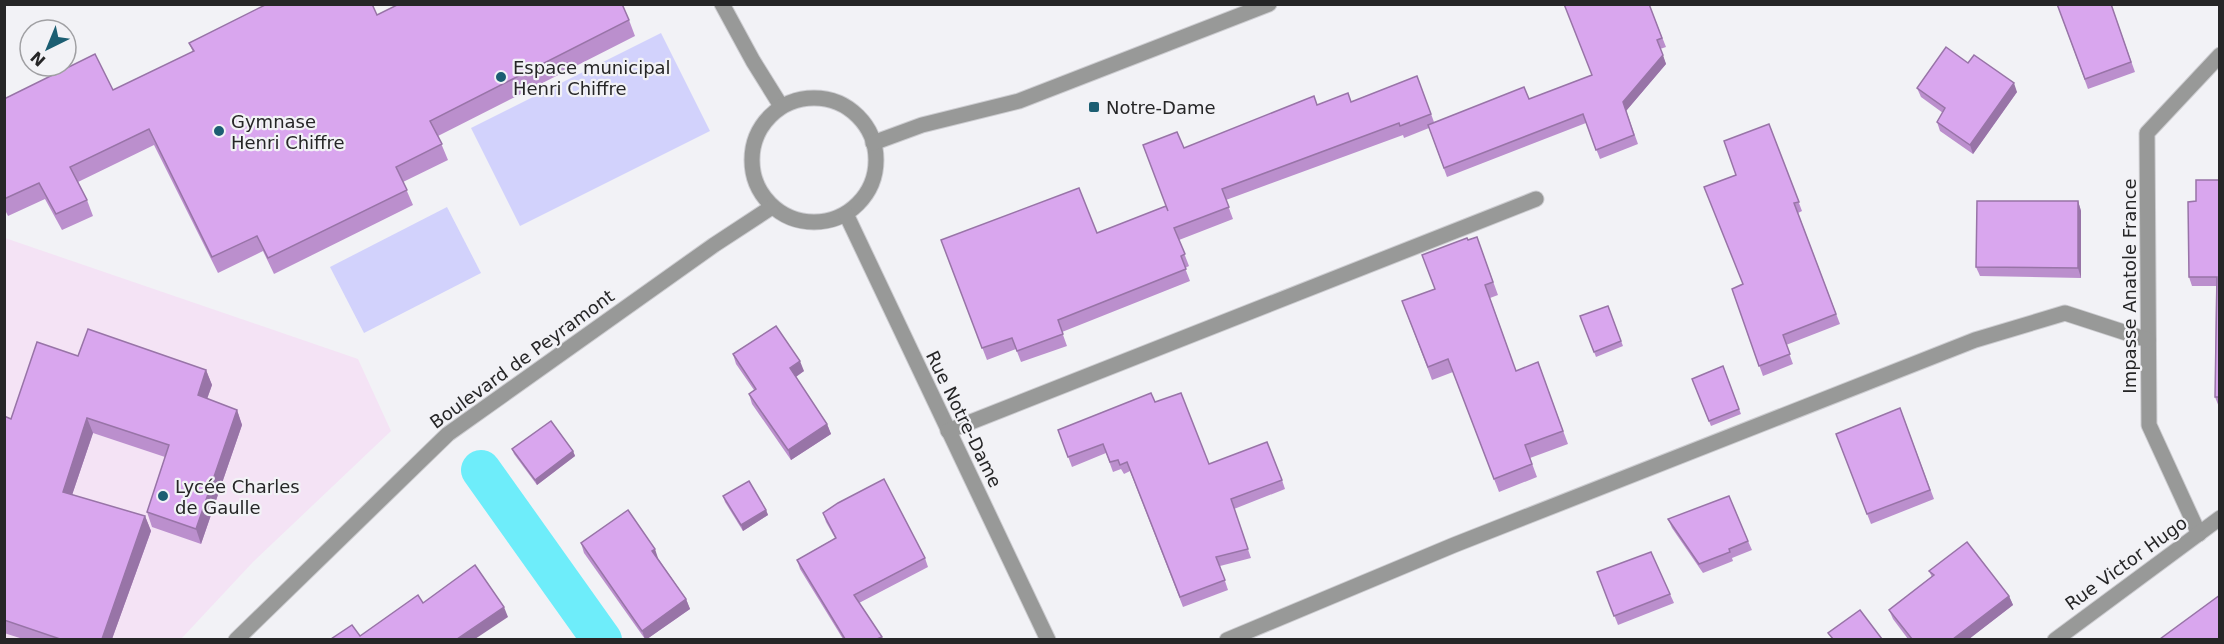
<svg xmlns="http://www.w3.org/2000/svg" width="2224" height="644" viewBox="0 0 2224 644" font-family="'DejaVu Sans',sans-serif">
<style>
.education{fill:#f4e3f5}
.green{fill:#d2d2fc}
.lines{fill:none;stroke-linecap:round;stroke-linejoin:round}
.canal{stroke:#6eedfa;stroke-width:40}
.minor-casing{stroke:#cdcdd1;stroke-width:17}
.minor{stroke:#989998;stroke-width:15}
.wall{fill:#bb8fcd}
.shaded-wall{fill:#9874a7}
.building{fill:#d9a6ee;stroke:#9874a7;stroke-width:1.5}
.poi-dot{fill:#1c5e72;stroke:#f2f2f6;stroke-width:2}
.labels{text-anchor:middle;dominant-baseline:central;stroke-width:4.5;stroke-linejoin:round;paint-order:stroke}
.poi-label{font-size:18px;fill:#262627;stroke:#f2f2f6;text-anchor:start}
.street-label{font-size:18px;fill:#262627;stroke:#f2f2f6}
</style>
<rect width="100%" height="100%" fill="#f2f2f6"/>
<path class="education" d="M5,238L358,359L391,431L253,562L181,639L5,640Z"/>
<g class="green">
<path d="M661,33L710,131L520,226L471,128Z"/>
<path d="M447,207L481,273L364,333L330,267Z"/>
</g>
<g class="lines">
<path class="canal" d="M481,470L602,640"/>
<g class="minor-casing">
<g id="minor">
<path d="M722,4L753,61L781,106"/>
<circle cx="814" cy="160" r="62"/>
<path d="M873,143L922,125L1019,101L1269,4"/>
<path d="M846,214L1048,640"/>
<path d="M948,431L1536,199"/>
<path d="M2199,534L2149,425L2147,133L2220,55"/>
<path d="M236,640L448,434L714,245L772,207"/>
<path d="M1227,640L1454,545L1975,340L2065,313L2148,340"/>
<path d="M2055,640L2220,518"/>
</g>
</g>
<use href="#minor" class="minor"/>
</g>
<g class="wall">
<path d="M1649,4L1666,47L1660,49L1666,64L1626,111L1638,144L1600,159L1586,123L1447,177L1429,128L1404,138L1403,135L1226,200L1233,219L1179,240L1189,266L1185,268L1190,281L1062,332L1067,346L1021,362L1016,349L987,360L941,240L1097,233L1167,209L1184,148L1317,105L1351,102L1417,76L1434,122L1529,99L1592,75Z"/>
<path d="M2057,4H2111L2135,72L2088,89Z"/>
<path d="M377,15L629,20L635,36L438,136L448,160L403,182L413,205L274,274L263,251L218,273L154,145L78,182L87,200L93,216L62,230L45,199L8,216L4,208V99L113,90L193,52L189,43Z"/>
<path d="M1968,63L2017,92L1973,154L1940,131L1937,122L1943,113L1921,97L1917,88Z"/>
<path d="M1769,124L1802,211L1798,213L1840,324L1786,345L1793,364L1763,376L1732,289L1743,284L1736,175Z"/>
<path d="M2220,180V407H2219L2215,397L2216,286H2192L2189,277Z"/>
<path d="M2078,201L2081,211V278L1980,276L1976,267Z"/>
<path d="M1477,237L1498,295L1490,298L1516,371L1538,362L1568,444L1530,458L1537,477L1499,492L1453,372L1432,380L1402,301L1435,289L1468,240Z"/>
<path d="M1608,306L1623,346L1596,357L1580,316Z"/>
<path d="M733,354L804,371L796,377L827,424L831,434L791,460L752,404L749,394L754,390L736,364Z"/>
<path d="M78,356L206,370L212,385L207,399L237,410L242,425L201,544L152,527L147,512L165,457L93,433L72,495L145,516L151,531L112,639H23L4,633V416L11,419Z"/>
<path d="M1723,366L1741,414L1711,426L1692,379Z"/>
<path d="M1155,402L1209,464L1282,480L1285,489L1234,509L1251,558L1220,566L1228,590L1183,607L1130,471L1124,474L1121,469L1113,472L1106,453L1072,467L1058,430Z"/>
<path d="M1900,408L1934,499L1871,524L1836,434Z"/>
<path d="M512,449L573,451L575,456L537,485L514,454Z"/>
<path d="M723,496L766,510L768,515L743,531L725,502Z"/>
<path d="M823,513L925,558L928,567L859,603L883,639H843L800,569L797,560L835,538L826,522Z"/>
<path d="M1668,519L1748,541L1752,550L1732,558L1733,561L1703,573L1672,528Z"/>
<path d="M581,543L658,558L686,599L690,609L647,639H645L584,553Z"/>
<path d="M1929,571L2009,596L2013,605L1969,639H1908L1893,619L1889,610L1932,577Z"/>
<path d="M1597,572L1670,594L1674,603L1618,625Z"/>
</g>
<g class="shaded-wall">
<path d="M1663,55L1666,64L1626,111L1638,144L1623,102Z"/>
<path d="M2014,83L2017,92L1973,154L1970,145Z"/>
<path d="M2078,201L2081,211V278L2078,268Z"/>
<path d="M800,361L804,371L794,378L790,368Z"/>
<path d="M206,370L212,385L203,410L198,395Z"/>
<path d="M237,410L242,425L201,544L196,529Z"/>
<path d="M87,418L93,433L68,507L63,492Z"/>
<path d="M827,424L831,434L791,460L788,450Z"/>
<path d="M573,451L575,456L537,485L535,480Z"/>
<path d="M766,510L768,515L743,531L741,525Z"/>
<path d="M145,516L151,531L112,639H102Z"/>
<path d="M655,549L658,558L656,560L652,551Z"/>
<path d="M2009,596L2013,605L1969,639H1953Z"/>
<path d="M686,599L690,609L647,639H645L642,631Z"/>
<path d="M504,607L508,617L475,639H457Z"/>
</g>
<g class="building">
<path d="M267,4H372L377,15L399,4H622L629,20L430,121L442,144L396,167L407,190L268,258L257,236L212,257L149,129L70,167L87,200L56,214L39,183L4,199V99L95,54L113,90L194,51L189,43Z"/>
<path d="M1564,4H1649L1662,38L1657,40L1663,55L1623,102L1634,135L1596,150L1583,114L1444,168L1428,125L1524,87L1529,99L1592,75Z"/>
<path d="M2057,4H2111L2131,62L2085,79Z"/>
<path d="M1946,47L1968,63L1974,55L2014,83L1970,145L1937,122L1945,108L1917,88Z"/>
<path d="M1417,76L1431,114L1400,126L1399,123L1222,189L1229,207L1174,228L1185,254L1181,256L1186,269L1058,320L1063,334L1017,351L1012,338L982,348L941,240L1079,188L1097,233L1166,206L1168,211L1143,145L1177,132L1184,148L1314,96L1317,105L1348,93L1351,102Z"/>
<path d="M1769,124L1799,202L1794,203L1836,314L1783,335L1790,354L1759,366L1732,289L1743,284L1704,187L1736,175L1724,141Z"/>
<path d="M2196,180H2220V397H2215L2217,277H2189L2188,202L2196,201Z"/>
<path d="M1977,201H2078V268L1976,267Z"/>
<path d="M1477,237L1493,282L1485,285L1516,371L1538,362L1563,431L1525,445L1532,464L1494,479L1448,359L1428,367L1402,301L1435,289L1422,255L1467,238L1468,240Z"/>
<path d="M1608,306L1621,341L1594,352L1580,316Z"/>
<path d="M776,326L800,361L790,368L827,424L788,450L749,394L756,389L733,354Z"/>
<path d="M88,329L206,370L198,395L237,410L196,529L147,512L169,445L87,418L63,492L145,516L102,639H60L4,620V416L11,419L37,342L78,356Z"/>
<path d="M1723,366L1739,409L1709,421L1692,379Z"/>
<path d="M1151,393L1155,402L1181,393L1209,464L1267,442L1282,480L1231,499L1248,549L1216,557L1225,580L1180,597L1127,462L1120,465L1118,460L1110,462L1103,444L1068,457L1058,430Z"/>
<path d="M1900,408L1930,490L1867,514L1836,434Z"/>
<path d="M551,421L573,451L535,480L512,449Z"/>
<path d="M884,479L925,558L854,595L882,637L877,639H845L797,560L836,538L823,513L838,503Z"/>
<path d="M749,481L766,510L741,525L723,496Z"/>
<path d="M1729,496L1748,541L1729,549L1730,552L1699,564L1668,519Z"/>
<path d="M628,510L655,549L652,551L686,599L642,631L581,543Z"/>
<path d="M1967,542L2009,596L1953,639H1912L1889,610L1934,575L1929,571Z"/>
<path d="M1651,552L1670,594L1614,616L1597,572Z"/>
<path d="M475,565L504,607L457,639H331L352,625L360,636L418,595L423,603Z"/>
<path d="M2220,595V639H2160Z"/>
<path d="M1860,610L1882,639H1833L1828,633Z"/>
</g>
<g class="poi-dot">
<circle cx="501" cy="77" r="6"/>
<rect x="1088" y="101" width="12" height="12" rx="3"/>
<circle cx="219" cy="131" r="6"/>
<circle cx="163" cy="496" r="6"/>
</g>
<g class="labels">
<g class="poi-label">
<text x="513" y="67">Espace municipal<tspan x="513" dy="21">Henri Chiffre</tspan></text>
<text x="1106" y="107">Notre-Dame</text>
<text x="231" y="121">Gymnase<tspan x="231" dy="21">Henri Chiffre</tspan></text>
<text x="175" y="486">Lycée Charles<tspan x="175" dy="21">de Gaulle</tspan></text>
</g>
<g class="street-label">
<text transform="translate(2129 286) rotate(-90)">Impasse Anatole France</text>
<text transform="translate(522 359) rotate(-36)">Boulevard de Peyramont</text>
<text transform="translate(964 419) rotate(64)">Rue Notre-Dame</text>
<text transform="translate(2126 563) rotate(-36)">Rue Victor Hugo</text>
</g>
</g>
<rect width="2224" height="644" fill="none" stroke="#262627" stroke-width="12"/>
<g transform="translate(48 48) rotate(223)"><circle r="28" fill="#f2f2f6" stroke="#a0a0a3" stroke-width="1.5"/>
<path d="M0-4.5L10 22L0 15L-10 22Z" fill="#1c5e72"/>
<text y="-9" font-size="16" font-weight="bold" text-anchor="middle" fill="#262627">N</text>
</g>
</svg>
